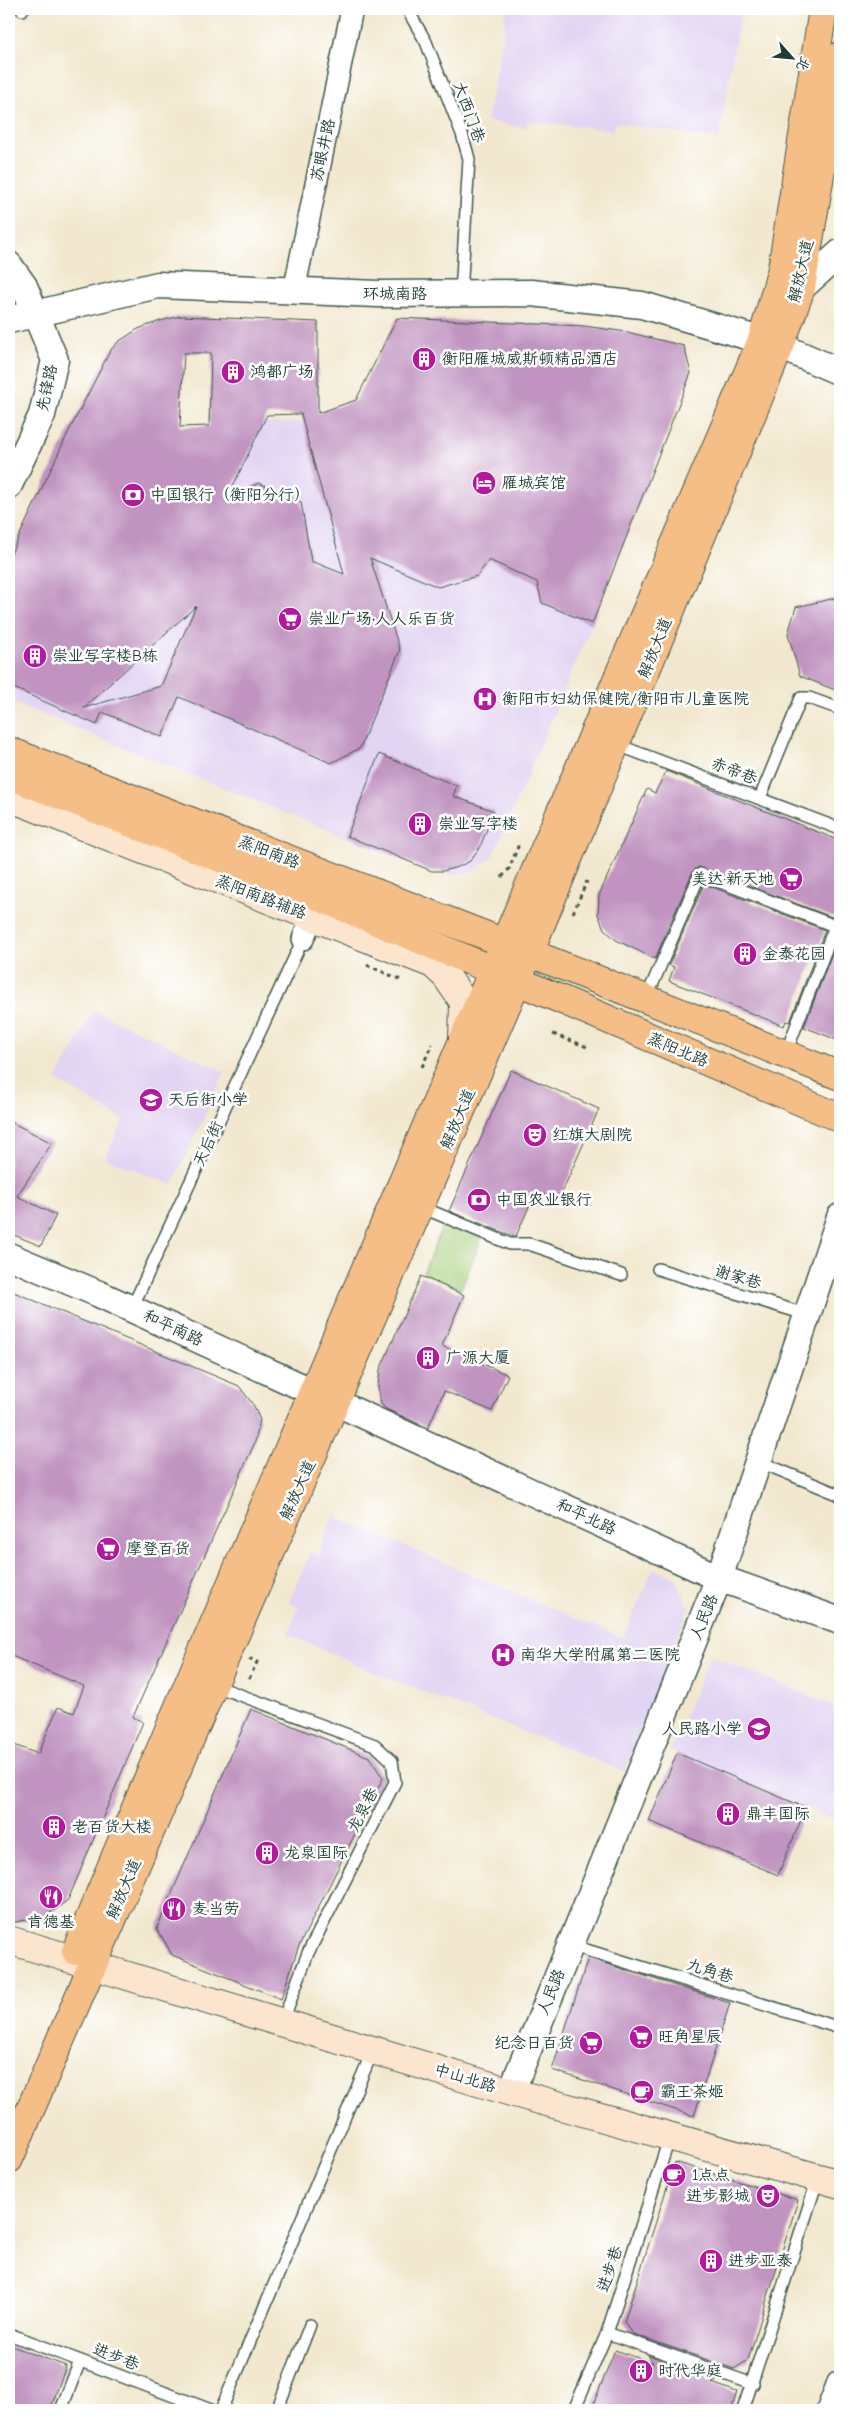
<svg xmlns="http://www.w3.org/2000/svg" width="849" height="2419" viewBox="0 0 849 2419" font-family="'Comic Neue','LXGW WenKai TC',sans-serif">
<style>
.built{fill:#e2d4f3}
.green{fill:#a6ce79;stroke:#628656}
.building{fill:#c093c0;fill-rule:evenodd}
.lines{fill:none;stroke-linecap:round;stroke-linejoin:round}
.service-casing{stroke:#3f574b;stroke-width:14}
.minor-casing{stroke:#3f574b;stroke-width:24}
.tertiary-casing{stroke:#3f574b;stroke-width:29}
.secondary-casing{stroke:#3f574b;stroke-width:30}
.primary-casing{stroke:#3f574b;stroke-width:30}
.trunk-casing{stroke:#3f574b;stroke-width:30}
.path{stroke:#3f574b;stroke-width:3;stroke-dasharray:4 4;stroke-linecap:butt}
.service{stroke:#fff;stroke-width:11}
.minor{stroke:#fff;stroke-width:21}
.tertiary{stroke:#fff;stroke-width:26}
.secondary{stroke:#fbe5cf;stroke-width:28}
.primary{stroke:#f6be87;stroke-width:28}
.trunk{stroke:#f6be87;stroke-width:28}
.labels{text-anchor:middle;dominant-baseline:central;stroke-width:5;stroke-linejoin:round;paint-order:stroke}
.street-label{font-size:16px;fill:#1f3d34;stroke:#fff}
.poi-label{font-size:16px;fill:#1f3d34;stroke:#fff;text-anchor:start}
</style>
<rect width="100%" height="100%" fill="#fff"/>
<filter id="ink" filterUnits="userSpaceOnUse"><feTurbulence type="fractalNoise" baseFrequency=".02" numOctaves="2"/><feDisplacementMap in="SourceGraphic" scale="10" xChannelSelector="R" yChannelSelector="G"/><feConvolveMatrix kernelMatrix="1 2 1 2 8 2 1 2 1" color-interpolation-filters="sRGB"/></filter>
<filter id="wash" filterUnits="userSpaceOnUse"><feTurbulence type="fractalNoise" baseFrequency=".0096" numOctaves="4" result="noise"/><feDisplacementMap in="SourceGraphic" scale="20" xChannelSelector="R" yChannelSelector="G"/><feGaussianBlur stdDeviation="1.12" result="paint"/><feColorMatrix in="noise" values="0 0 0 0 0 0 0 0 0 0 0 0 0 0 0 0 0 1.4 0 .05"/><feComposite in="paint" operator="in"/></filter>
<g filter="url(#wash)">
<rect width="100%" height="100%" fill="#f2e8cf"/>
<g class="built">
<path d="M506,9H741L719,139L614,123L613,130L528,121L526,128L487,121L502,41Z"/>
<path d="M303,422L336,543L438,587L477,576L489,560L537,582L542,603L592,624L500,840L490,859L473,871L455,875L422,868L9,701V631L114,680L159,640L263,423Z"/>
<path d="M94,1010L225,1072L172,1185L105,1158L123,1120L56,1080Z"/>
<path d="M333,1516L623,1638L653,1569L675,1578L689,1607L625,1772L373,1672L288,1634L299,1607L289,1602L310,1552L318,1555Z"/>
<path d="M710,1656L840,1708V1822L670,1750Z"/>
</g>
<path class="green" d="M444,1223L482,1238L461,1289L423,1273Z"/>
<g id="blocks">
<g class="building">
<path d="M181,316L318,322V413L356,400L397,318L584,326L627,332L684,346L691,373L592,624L542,603L537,582L489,560L477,576L438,587L370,558L400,650L360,748L331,763L179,697L162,737L102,712L97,725L9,686V558L68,433L110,351L118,342L138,329L160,321ZM184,353H211L209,426L180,427ZM301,414L309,445L344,574L311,561L301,502L259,483L228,496L267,415ZM196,606L161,686L83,708Z"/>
<path d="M840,597V692L800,676L788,634L796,607Z"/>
<path d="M379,754L457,786L453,796L494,811L480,847L470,861L458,867L443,871H432L347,836Z"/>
<path d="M666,771L840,841V920L699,867L693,871L655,959L616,940L604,929L598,914L599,895L647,789L655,793Z"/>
<path d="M704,884L825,930L790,1022L786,1021L784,1026L669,981L674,967L669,965Z"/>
<path d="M839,935H840V1041L804,1027Z"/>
<path d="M511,1070L599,1109L558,1201L536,1191L516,1236H512L449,1211Z"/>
<path d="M9,1121L52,1143L17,1196L56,1215L41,1246L9,1233Z"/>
<path d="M421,1276L464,1295L442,1346L508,1375L492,1411L444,1391L428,1428L386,1409L381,1404L378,1387L380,1370Z"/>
<path d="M9,1290L239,1386L254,1406L260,1420L255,1442L133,1717L143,1722L68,1900L46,1916L16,1922L9,1921V1743L38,1754L58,1707L74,1713L84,1686L9,1655Z"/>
<path d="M251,1709L369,1757L383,1778L298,1948L281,1999L172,1955L157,1928Z"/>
<path d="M677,1753L806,1808L778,1875L649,1821Z"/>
<path d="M588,1958L730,2003L694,2116L552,2070Z"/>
<path d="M675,2162L798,2200L748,2360L734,2369L633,2334L624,2322Z"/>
<path d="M9,2345L66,2366L50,2410H9Z"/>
<path d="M615,2350L653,2363L648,2355L718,2380L712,2383L737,2392L731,2410H591Z"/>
</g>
</g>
</g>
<g filter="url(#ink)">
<use href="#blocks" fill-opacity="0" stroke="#3f574b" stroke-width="1"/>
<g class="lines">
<g class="service-casing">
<g id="service">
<path d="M407,9L426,42L462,134L469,159L461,294"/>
<path d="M22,10L23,9"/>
<path d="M615,744L840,829"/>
<path d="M760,798L801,698H809L840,709"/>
<path d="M646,999L700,874L840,928"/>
<path d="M785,1055L835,926"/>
<path d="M421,1207L510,1244H529L621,1275"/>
<path d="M658,1269L808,1315"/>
<path d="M131,1310L303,939"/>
<path d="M760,1462L840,1495"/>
<path d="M213,1685L375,1745L392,1761L395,1782L308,1953L282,2023"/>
<path d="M570,1945L840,2028"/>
<path d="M607,2333L753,2384"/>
<path d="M9,2334L211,2410"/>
<path d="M61,2410L80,2361"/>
<path d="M221,2410L373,2050"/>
<path d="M277,2410L310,2325"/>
<path d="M574,2410L607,2333L670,2136"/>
<path d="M743,2410L818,2178"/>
</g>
</g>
<g class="minor-casing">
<g id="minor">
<path d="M294,291L352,9"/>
<path d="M303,939L318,902"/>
</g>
</g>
<g class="tertiary-casing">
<g id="tertiary">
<path d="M9,265L24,286L55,360L42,415L9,485"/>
<path d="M801,288L840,253"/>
<path d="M9,320L158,285L378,294L531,293L642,305L780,346L840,372"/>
<path d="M9,1256L99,1294L719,1578L840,1621"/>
<path d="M511,2092L719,1578L840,1217"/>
<path d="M830,2410L840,2384"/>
</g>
</g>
<g class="secondary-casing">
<g id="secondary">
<path d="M9,797L433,964L446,976L464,1002L463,1040"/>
<path d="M9,1940L511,2092L840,2184"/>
</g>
</g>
<g class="primary-casing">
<g id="primary">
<path d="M9,751L505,943L840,1076"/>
<path d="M9,775L320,897L840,1118"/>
</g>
</g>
<g class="trunk-casing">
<g id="trunk">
<path d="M76,1951L153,1767L762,340L782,269L823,9"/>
<path d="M9,2159L529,953L780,346L801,288L840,56"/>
</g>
</g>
<g class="path">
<path d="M502,877L509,869L519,844"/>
<path d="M573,913L587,881"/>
<path d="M367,965L401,980"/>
<path d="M553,1034L590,1048"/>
<path d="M422,1067L432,1044"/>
<path d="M249,1679L257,1662L251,1659L249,1662"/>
</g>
<use href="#service" class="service"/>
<use href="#minor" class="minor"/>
<use href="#tertiary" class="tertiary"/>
<use href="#secondary" class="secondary"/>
<use href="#primary" class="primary"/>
<use href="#trunk" class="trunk"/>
</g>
</g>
<defs>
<g id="building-disc" transform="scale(1.25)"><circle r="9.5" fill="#b5179e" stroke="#fff"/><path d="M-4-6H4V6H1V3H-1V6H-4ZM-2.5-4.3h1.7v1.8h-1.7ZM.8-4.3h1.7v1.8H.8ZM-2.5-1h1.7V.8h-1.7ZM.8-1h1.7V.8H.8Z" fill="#fff"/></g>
<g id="hotel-disc" transform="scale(1.25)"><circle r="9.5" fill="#b5179e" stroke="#fff"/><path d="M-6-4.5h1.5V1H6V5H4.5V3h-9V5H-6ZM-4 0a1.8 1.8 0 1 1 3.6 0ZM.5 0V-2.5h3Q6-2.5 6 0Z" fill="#fff"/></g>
<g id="bank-disc" transform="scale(1.25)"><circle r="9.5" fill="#b5179e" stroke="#fff"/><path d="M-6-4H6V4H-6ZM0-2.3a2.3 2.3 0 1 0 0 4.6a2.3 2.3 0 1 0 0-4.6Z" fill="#fff"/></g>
<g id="supermarket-disc" transform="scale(1.25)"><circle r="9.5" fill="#b5179e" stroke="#fff"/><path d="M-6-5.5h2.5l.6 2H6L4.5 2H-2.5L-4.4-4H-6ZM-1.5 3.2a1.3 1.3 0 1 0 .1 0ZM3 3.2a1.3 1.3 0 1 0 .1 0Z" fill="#fff"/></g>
<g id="hospital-disc" transform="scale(1.25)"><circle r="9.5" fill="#b5179e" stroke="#fff"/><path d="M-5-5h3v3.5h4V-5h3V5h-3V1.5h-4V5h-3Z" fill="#fff"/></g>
<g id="school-disc" transform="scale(1.25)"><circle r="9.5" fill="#b5179e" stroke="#fff"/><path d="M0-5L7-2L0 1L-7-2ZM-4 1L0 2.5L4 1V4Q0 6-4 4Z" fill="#fff"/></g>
<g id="theatre-disc" transform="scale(1.25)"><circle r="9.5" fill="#b5179e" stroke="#fff"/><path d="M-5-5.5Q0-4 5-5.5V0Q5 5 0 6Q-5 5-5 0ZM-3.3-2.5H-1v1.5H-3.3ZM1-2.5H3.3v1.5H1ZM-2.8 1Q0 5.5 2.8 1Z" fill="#fff"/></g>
<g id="restaurant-disc" transform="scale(1.25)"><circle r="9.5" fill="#b5179e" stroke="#fff"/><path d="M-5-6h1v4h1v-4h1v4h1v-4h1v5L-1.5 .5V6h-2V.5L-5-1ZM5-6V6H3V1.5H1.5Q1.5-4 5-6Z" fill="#fff"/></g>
<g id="cafe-disc" transform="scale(1.25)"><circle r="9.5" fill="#b5179e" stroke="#fff"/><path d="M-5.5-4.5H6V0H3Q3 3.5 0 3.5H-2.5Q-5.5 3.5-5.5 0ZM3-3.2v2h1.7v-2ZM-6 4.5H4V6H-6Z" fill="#fff"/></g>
</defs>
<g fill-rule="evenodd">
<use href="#building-disc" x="424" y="359"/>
<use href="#building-disc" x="233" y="372"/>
<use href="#hotel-disc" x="484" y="483"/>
<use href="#bank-disc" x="133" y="495"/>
<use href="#supermarket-disc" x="290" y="619"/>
<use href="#building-disc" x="35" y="656"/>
<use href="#hospital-disc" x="485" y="699"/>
<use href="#building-disc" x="420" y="824"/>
<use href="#supermarket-disc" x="791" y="879"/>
<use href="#building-disc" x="745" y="954"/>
<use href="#school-disc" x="151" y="1100"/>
<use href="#theatre-disc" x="535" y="1135"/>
<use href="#bank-disc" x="479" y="1200"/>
<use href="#building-disc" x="428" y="1358"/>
<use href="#supermarket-disc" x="108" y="1549"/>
<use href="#hospital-disc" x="503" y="1655"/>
<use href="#school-disc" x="759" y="1729"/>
<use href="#building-disc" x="728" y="1814"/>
<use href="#building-disc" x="54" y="1827"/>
<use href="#building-disc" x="267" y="1853"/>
<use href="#restaurant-disc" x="51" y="1897"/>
<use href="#restaurant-disc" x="174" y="1909"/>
<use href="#supermarket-disc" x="641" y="2037"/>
<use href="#supermarket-disc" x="591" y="2043"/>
<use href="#cafe-disc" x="642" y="2092"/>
<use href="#cafe-disc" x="674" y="2175"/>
<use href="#theatre-disc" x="768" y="2196"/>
<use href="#building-disc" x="711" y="2261"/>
<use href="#building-disc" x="641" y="2371"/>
</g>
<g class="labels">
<g class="street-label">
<text transform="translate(469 112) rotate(70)">大西门巷</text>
<text transform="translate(323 150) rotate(-78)">苏眼井路</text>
<text transform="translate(801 271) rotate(-77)">解放大道</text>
<text x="395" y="294">环城南路</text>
<text transform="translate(47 388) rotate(-78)">先锋路</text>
<text transform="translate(655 648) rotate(-68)">解放大道</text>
<text transform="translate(734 771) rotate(21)">赤帝巷</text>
<text transform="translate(269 852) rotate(21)">蒸阳南路</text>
<text transform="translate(261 897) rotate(21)">蒸阳南路辅路</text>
<text transform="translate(678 1050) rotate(23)">蒸阳北路</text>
<text transform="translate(458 1119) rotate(-67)">解放大道</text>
<text transform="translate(208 1144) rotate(-65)">天后街</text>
<text transform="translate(738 1277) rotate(17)">谢家巷</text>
<text transform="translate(173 1328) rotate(25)">和平南路</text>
<text transform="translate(298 1490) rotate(-66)">解放大道</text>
<text transform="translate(586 1517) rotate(25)">和平北路</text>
<text transform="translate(704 1617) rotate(-68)">人民路</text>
<text transform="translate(363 1810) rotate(-63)">龙泉巷</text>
<text transform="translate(124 1889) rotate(-67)">解放大道</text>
<text transform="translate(710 1971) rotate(17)">九角巷</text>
<text transform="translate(551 1992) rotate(-68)">人民路</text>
<text transform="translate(465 2078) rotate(17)">中山北路</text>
<text transform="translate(610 2269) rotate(-72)">进步巷</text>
<text transform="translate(116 2357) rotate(21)">进步巷</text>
</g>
<g class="poi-label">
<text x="442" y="359">衡阳雁城威斯顿精品酒店</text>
<text x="250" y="372">鸿都广场</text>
<text x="502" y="483">雁城宾馆</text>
<text x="150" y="495">中国银行（衡阳分行）</text>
<text x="308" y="619">崇业广场·人人乐百货</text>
<text x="52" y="656">崇业写字楼B栋</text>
<text x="502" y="699">衡阳市妇幼保健院/衡阳市儿童医院</text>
<text x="438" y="824">崇业写字楼</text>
<text x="774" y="879" text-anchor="end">美达·新天地</text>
<text x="762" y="954">金泰花园</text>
<text x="168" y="1100">天后街小学</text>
<text x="552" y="1135">红旗大剧院</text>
<text x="496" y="1200">中国农业银行</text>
<text x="446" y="1358">广源大厦</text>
<text x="126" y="1549">摩登百货</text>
<text x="520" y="1655">南华大学附属第二医院</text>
<text x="742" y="1729" text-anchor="end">人民路小学</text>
<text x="746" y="1814">鼎丰国际</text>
<text x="72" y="1827">老百货大楼</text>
<text x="284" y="1853">龙泉国际</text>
<text x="192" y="1909">麦当劳</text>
<text x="51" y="1922" text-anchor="middle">肯德基</text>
<text x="658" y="2037">旺角星辰</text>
<text x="574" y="2043" text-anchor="end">纪念日百货</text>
<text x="660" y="2092">霸王茶姬</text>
<text x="692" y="2175">1点点</text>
<text x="750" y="2196" text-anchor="end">进步影城</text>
<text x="728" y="2261">进步亚泰</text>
<text x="658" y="2371">时代华庭</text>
</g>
</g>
<rect width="849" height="2419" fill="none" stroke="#fff" stroke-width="30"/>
<g transform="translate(792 58) rotate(117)" stroke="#ffffff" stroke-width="4" paint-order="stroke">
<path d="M0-4L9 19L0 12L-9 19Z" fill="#1f3d34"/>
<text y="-8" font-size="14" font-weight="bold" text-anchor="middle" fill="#1f3d34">北</text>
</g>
</svg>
